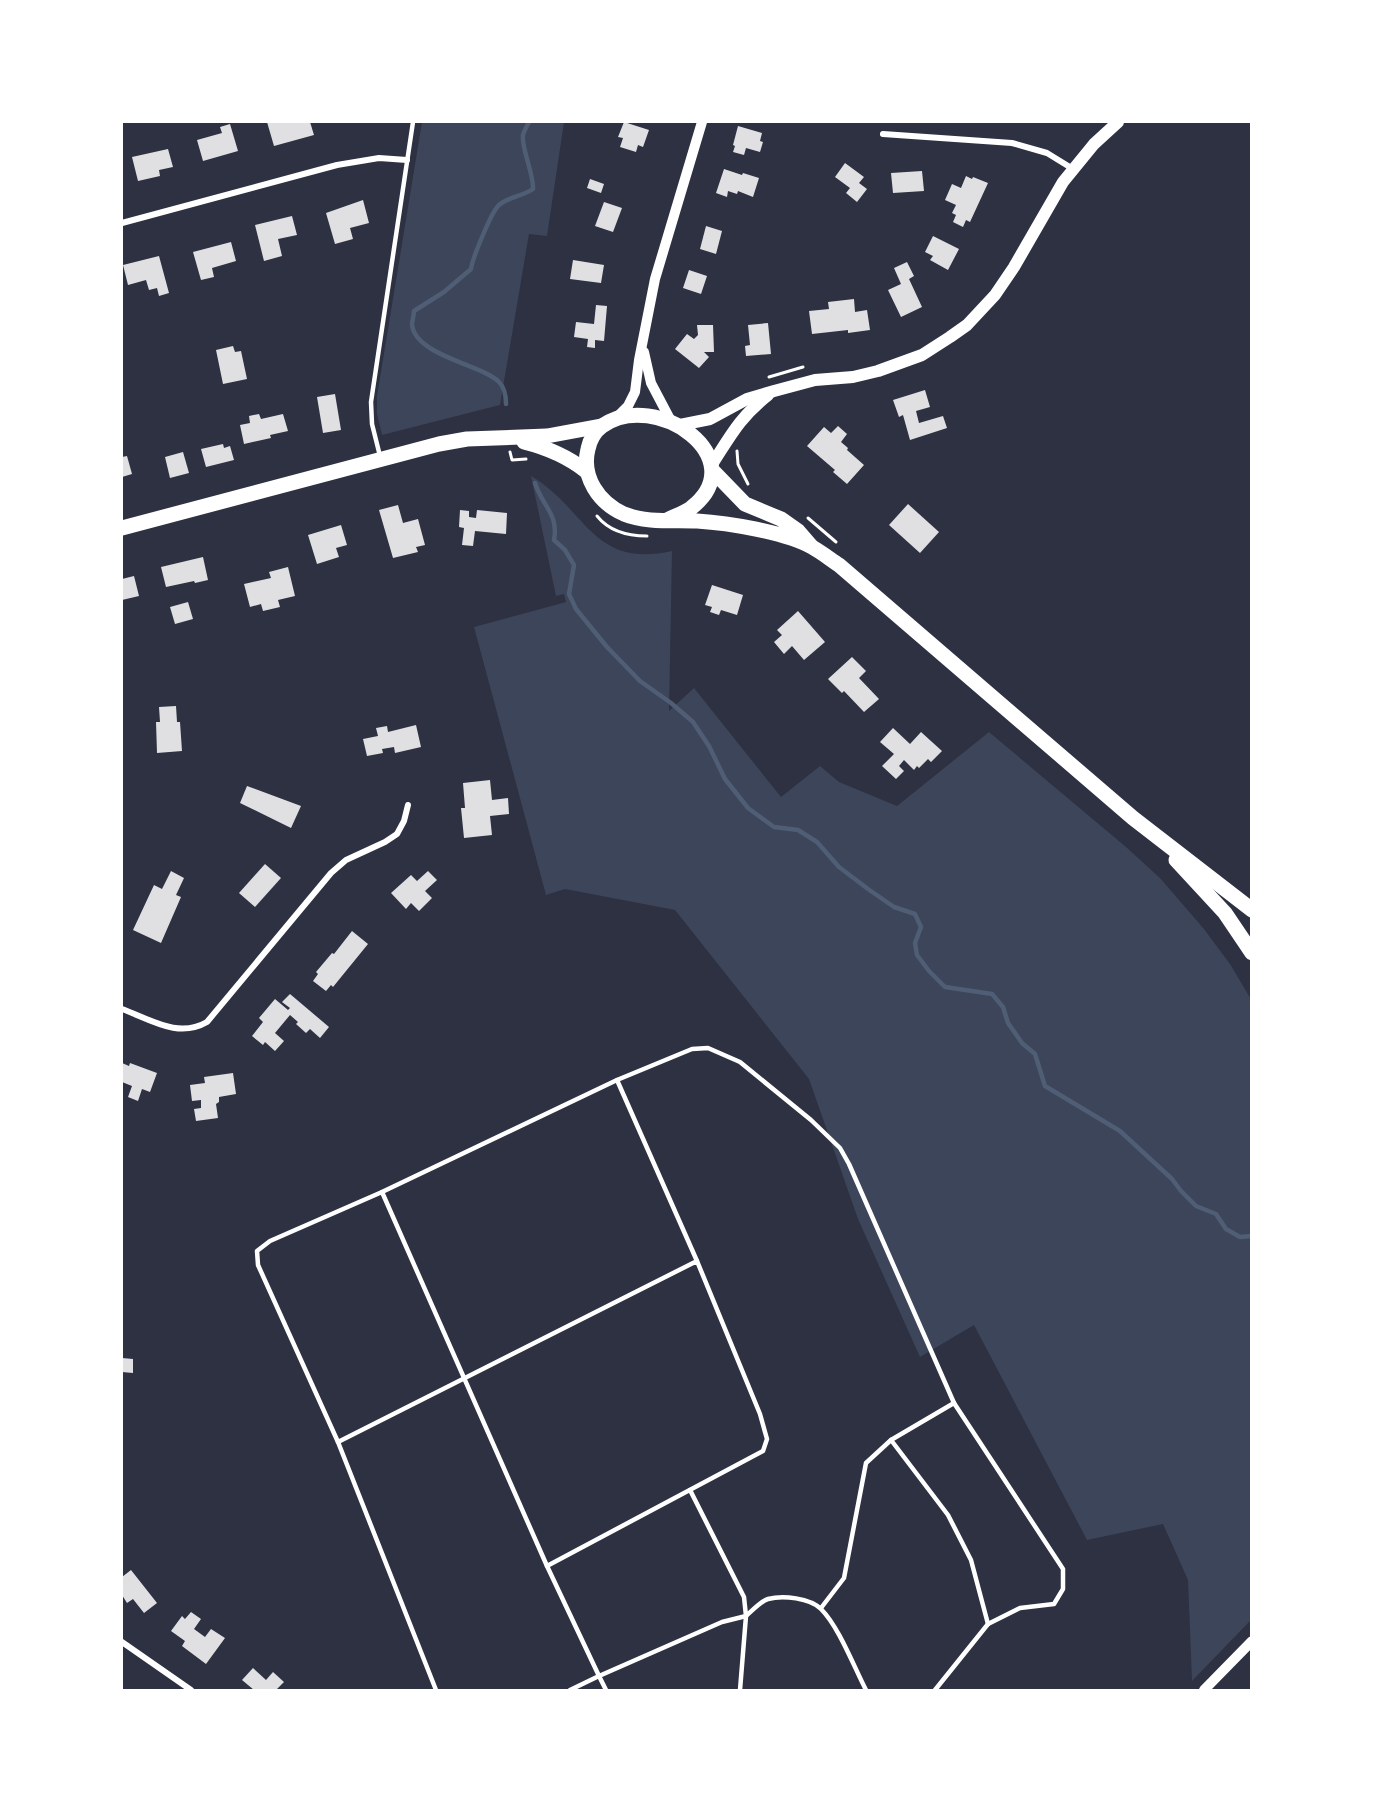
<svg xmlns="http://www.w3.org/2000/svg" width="1373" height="1812" viewBox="0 0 1373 1812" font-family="Barlow,sans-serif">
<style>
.green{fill:#3c4559}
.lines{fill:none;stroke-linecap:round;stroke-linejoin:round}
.stream{stroke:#4f5d75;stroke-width:4.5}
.building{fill:#e0e0e3}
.path{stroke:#fff;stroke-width:3}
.service{stroke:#fff;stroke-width:4.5}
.minor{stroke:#fff;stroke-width:6}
.tertiary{stroke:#fff;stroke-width:10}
.secondary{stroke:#fff;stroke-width:12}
.primary{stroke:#fff;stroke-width:15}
</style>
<rect width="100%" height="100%" fill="#2d3142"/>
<g class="green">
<path d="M422,122H564L547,236L529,234L500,405L382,435L377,414V396Z"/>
<path d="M531,476C587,509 592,569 672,551L669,711L694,688L781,797L820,766L839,782L897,806L989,732L1126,847L1160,878L1204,929L1230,964L1252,1001L1251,1620L1192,1681L1188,1580L1163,1524L1087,1540L974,1325L920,1357L858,1219L809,1079L675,910L565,889L546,895L474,627L566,602L564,594L556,596Z"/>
</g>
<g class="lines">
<g class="stream">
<path d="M506,404C506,396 505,388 499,382C481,364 416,356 412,325C412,321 414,315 414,311L444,292L471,269C472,260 491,212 499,205C508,197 523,196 533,189C534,174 521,148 523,135C524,131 527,126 529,122"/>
<path d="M535,483C542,506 559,514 554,540L565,550L574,565L569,594L576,609L607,647L640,681L671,703L693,722L709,746L725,779L748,808L774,827L798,830L817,842L839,867L868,889L894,907L915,914L921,927L915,943L917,955L929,971L945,987L992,994L1003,1007L1008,1023L1022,1043L1035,1054L1045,1086L1120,1131L1172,1179L1181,1191L1196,1206L1216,1214L1226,1229L1240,1237L1252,1236"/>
</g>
</g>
<g class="building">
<path d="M267,122H310L314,135L274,146Z"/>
<path d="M624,122L649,130L643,147L638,145L636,152L620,147L623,138L618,137Z"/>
<path d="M230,124L238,151L203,161L197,140L222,133L220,127Z"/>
<path d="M738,126L762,133L760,141L763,142L760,152L746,148L744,155L733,152L735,146L733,145Z"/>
<path d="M168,149L173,167L159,170L160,176L138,181L132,157Z"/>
<path d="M845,163L864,177L859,183L867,189L857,202L846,193L850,188L835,177Z"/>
<path d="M724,169L742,175L743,173L759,178L753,197L738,191L737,194L728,191L727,197L716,193Z"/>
<path d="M922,171L924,191L893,193L891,173Z"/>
<path d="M966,176L972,179L973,177L988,183L970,222L966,220L963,227L953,222L956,215L952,213L956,205L945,200L952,184L961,188Z"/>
<path d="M590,179L604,184L601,193L587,188Z"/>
<path d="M363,200L369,223L350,228L353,239L335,244L326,213Z"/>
<path d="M604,202L622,208L613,232L595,226Z"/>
<path d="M292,216L297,235L278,239L282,256L264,261L255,225Z"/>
<path d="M706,226L722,231L716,254L700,249Z"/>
<path d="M933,236L959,249L948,270L930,260L933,256L925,252Z"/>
<path d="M231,242L236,261L212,268L214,277L201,280L193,252Z"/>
<path d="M159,256L169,293L159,296L157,288L149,290L146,280L128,285L123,265Z"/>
<path d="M573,260L604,265L601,283L570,279Z"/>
<path d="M907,262L914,276L909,279L922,307L901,317L888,290L901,284L894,268Z"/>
<path d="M689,270L707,276L701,294L683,288Z"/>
<path d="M854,299L855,312L867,310L870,330L848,333V330L812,334L809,311L829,309L828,302Z"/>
<path d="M596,305L607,306L604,341L595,340V348L587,347L588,339L574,337L576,322L594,324Z"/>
<path d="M768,323L771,354L746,356L745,346L750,345L748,325Z"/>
<path d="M697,325H713L714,352H704L709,357L699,368L675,349L687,334L694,339L698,335Z"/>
<path d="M233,346L235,352L241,351L247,379L223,384L216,350Z"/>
<path d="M925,390L930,407L916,411L919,423L943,416L947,428L910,440L903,415L899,417L893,400Z"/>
<path d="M335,394L341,430L323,433L317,397Z"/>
<path d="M259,414L261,419L283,414L288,431L270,435L271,438L244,444L240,425L250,423L249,416Z"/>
<path d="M838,426L847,434L841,442L848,448L847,450L864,465L847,484L833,472L835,470L807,446L824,427L831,433Z"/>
<path d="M223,444L224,448L230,446L234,460L206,467L201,449Z"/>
<path d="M183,452L189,473L170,478L165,457Z"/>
<path d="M127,456L132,474L122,477V457Z"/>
<path d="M908,504L939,532L920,553L889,525Z"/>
<path d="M398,505L403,523L418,519L425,545L416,547L418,552L393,558L379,510Z"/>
<path d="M460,510L469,511V517L476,518L477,510L507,513L506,534L475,531L473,546L462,545L464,528L459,527Z"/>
<path d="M341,525L347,545L336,548L339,557L317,564L308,535Z"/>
<path d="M203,557L208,580L195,583L194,581L166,587L161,567Z"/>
<path d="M288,567L295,596L278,600L280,607L263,611L261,604L250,607L244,584L271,578L269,572Z"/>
<path d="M134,576L139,596L122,600V579Z"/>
<path d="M712,585L743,595L737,615L721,610L719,615L710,612L712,607L705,605Z"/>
<path d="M188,602L193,619L175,624L170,607Z"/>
<path d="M798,611L825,642L804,660L792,646L784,654L774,642L782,635L777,630Z"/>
<path d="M852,657L866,671L859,678L879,699L864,712L844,691L842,693L828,679Z"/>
<path d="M176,706L177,722H180L182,751L157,753L156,722H160L159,707Z"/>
<path d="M416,725L421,747L395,753L394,747L382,749L383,753L367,756L363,739L378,736L376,728L387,726L388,732Z"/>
<path d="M893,728L910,744L921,732L942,751L931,762L928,759L919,768L917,766L914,770L904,760L899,766L904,771L896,779L882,766L894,754L880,742Z"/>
<path d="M490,780L492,800L508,798L509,814L490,816L492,835L464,838L461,808H465L463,783Z"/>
<path d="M247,786L301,806L291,828L240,803Z"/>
<path d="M265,864L281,878L255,907L239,893Z"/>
<path d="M171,871L184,878L176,895L181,897L161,943L133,930L154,885L162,889Z"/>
<path d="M428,871L437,880L425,891L432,898L419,911L411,903L406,909L391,893L411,875L417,881Z"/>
<path d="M352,931L368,944L333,987L331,985L326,991L313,981L318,974L316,972L332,953L334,954Z"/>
<path d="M290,994L329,1027L320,1038L310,1029L306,1033L296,1024L298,1022L290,1015L275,1033L284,1041L275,1051L265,1042L263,1045L252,1036L263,1022L259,1018L275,999L288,1010L290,1008L282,1002Z"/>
<path d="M122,1063L129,1066L130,1063L157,1073L150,1092L142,1089L138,1101L128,1097L132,1086L122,1082Z"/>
<path d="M233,1073L236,1094L219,1097V1102L216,1104L218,1118L196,1121L194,1109L201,1108V1100L192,1101L190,1085L205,1083L204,1077Z"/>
<path d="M122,1358L133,1359V1373L122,1372Z"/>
<path d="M131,1570L157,1603L144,1613L133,1599L127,1603L122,1595V1577Z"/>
<path d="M191,1612L201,1619L194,1629L205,1637L211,1629L225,1638L206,1664L182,1646L185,1641L171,1631L182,1616L185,1619Z"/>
<path d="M253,1668L266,1680L273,1672L284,1682L276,1690H254L242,1680Z"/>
</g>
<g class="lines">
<g class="path">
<path d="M769,377L803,367"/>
<path d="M737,451L738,464L748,484"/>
<path d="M510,452L512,460L526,459"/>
<path d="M597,516C609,531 628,536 647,536"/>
<path d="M808,518L836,542"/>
</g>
<g class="service">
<path d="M380,456L372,424L371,402L413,122"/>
<path d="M617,1080L697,1261"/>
<path d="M382,1192L617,1080L692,1049L708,1048L740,1062L811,1120L840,1148L849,1164L954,1403"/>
<path d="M891,1440L948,1515L971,1560L988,1624"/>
<path d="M338,1442L697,1261L760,1414L767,1439L763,1451L547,1566"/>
<path d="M821,1608L844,1578L866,1463L891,1440L954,1403L1063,1569V1589L1054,1604L1020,1608L988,1624L935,1690"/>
<path d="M436,1690L338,1442L258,1265L257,1251L270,1241L382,1192L547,1566L599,1676L570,1690"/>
<path d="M606,1690L599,1676L722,1622L746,1616L744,1597L690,1490"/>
<path d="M740,1690L746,1616C752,1611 761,1601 768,1599C783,1595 810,1598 821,1609C839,1627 854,1667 866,1690"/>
</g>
<g class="minor">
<path d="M883,134L1012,143L1047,153L1073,169"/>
<path d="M122,223L337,165L379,158L407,160"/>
<path d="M122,1009C150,1019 178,1039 207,1022L331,873L346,860L385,842L397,834L404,821L408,805"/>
<path d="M122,1642L191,1690"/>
</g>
<g class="tertiary">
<path d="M644,352L651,383L671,421"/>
<path d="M616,418L628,406L635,392L639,360L655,279L702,122"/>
<path d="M1204,1690L1252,1641"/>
</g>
<g class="secondary">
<path d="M680,425L710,419L747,399L774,391L815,380L853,377L878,371L922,355L950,337L967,325L995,295L1014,267L1063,182L1094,144L1118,122"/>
<path d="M711,466C731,435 739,418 768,395"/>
</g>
<g class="primary">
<path d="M524,442C548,448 567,456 586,471"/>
<path d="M713,471L745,504L781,519L798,531L811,546"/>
<path d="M667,520C675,516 684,513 691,508C755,459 656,388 602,426C595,431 590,440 588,449C581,477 599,503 624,514C646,523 674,520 697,521C728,523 785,532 812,547C821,552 830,559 839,565L1133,818L1252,910"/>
<path d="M122,528L439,444L467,439L547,436L601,426"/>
<path d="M1176,860L1225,913L1252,953"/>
</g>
</g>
<rect width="1373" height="1812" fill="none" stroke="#ffffff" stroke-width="246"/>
</svg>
